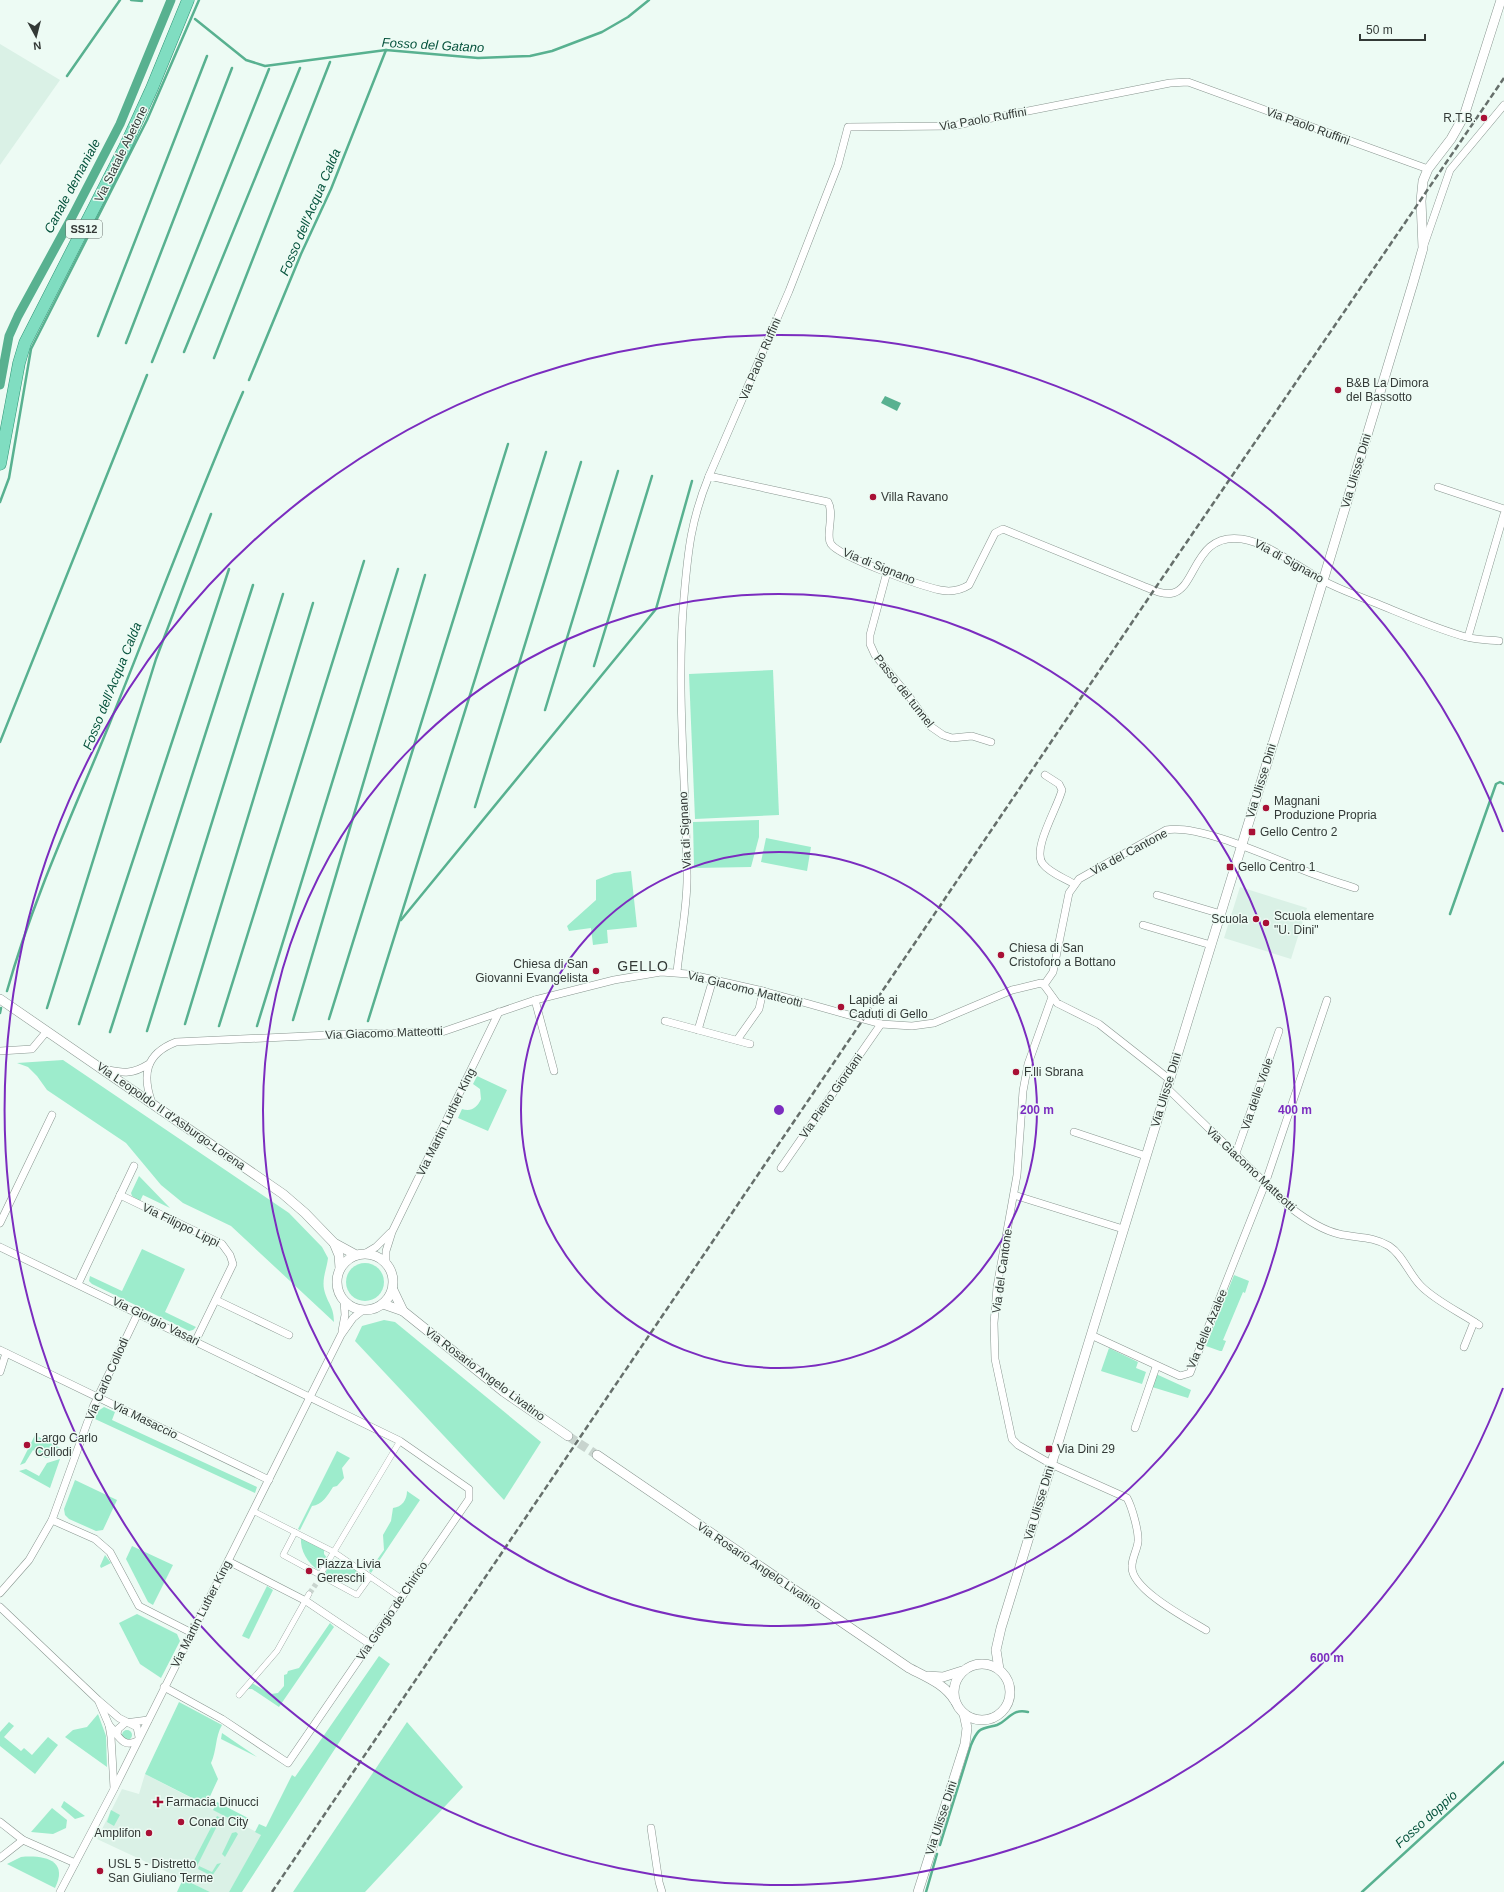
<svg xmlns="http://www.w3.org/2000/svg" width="1504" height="1892" viewBox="0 0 1504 1892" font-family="Helvetica,sans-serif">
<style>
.built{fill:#daf1e6}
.green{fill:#9deccc}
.water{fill:#58b190}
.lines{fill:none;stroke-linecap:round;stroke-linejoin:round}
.stream{stroke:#58b190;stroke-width:2.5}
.canal{stroke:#58b190;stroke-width:9}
.pedestrian-tunnel{stroke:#c8d4ce;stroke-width:5.5;stroke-dasharray:5.5 3;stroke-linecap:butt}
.tertiary-tunnel{stroke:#c8d4ce;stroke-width:9;stroke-dasharray:9 4.5;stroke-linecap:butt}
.pedestrian-casing{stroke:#88958f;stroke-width:6}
.minor-casing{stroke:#88958f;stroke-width:8}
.tertiary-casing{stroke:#88958f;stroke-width:10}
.primary-casing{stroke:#2e9575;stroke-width:13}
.pedestrian{stroke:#fff;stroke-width:5.5}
.minor{stroke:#fff;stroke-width:7}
.tertiary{stroke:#fff;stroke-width:9}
.primary{stroke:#80ddc1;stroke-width:12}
.rail{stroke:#666f6b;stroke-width:2.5;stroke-dasharray:6 3;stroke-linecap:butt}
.ring{fill:none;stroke:#7b2cbf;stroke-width:2}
.poi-dot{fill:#a81035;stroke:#edfbf4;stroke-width:1.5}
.labels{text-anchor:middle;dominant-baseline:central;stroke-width:3;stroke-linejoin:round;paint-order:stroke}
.shield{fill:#edfbf4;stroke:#6b736f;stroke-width:1}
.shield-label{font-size:11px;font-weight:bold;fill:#333936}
.poi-label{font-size:12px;fill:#333936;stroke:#edfbf4;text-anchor:start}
.street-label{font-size:12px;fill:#333936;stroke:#edfbf4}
.water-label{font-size:13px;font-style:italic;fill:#05523c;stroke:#edfbf4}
.quarter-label{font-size:14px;letter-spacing:1px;fill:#333936;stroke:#edfbf4}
.centre{fill:#7b2cbf;stroke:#edfbf4;stroke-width:2}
.ring-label{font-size:12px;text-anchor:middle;font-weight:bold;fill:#7b2cbf;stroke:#edfbf4;stroke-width:3;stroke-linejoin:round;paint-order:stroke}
</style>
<rect width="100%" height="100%" fill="#edfbf4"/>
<g class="built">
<path d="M0,44L60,80L0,165Z"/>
<path d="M1240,887L1307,908L1291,959L1224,938Z"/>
<path d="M145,1774L262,1835L229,1892H210L97,1839L122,1789L139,1794Z"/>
</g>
<g class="green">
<path d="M773,670L779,815L695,819L689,674Z"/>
<path d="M759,820V837L751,867L694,868L693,822Z"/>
<path d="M766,838L811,847L807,871L761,862Z"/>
<path d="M631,871L637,927L607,930L608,943L593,945L591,928L569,931L567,926L596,900V880L614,873Z"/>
<path d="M63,1060L289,1213L322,1247L328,1258C327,1268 322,1278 324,1289C327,1303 334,1306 334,1322L231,1226L183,1203L161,1185L126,1143L47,1090L37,1076L28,1067L17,1063Z"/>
<path d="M477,1076L507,1090L488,1131L458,1118L462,1109C471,1112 477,1108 481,1099L480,1089L473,1084Z"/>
<path d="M139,1176L170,1208L143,1195L140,1201L132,1196L131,1193Z"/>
<path d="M142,1249L185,1269L165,1312L196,1327L193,1330L189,1331L92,1284L89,1281L90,1276L122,1291Z"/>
<circle cx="365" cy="1282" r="19"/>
<path d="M1234,1275L1249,1281L1245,1293L1243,1292L1223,1340L1226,1341L1222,1351H1220L1206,1346Z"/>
<path d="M384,1320L395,1322L541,1442L504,1500L355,1341L362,1326Z"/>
<path d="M1109,1348L1138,1362L1136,1368L1146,1372L1142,1384L1101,1371Z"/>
<path d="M1156,1374L1191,1390L1188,1398L1152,1387Z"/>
<path d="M104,1407L115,1412L112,1420L257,1487L255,1493L95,1419L98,1411Z"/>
<path d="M35,1435L68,1452L46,1458L33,1450L25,1463L20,1465Z"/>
<path d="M337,1451L350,1458L342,1468L344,1478L337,1486L333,1487C328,1495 322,1505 312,1506L300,1530L298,1529Z"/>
<path d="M60,1459L50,1488L19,1471L26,1469L39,1476L47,1463Z"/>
<path d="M75,1480L117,1500L103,1530L96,1531L69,1519L65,1515L64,1509Z"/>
<path d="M407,1491L420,1500L371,1573L369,1571L384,1550L383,1535L391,1521L393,1508C402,1507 407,1500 407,1491Z"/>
<path d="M301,1538L324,1549V1554L328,1559L318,1570C308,1563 300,1551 301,1538Z"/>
<path d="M132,1546L173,1565L153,1605L148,1602L126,1559Z"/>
<path d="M105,1555L111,1563L101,1568L100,1566Z"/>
<path d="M341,1559L362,1574C350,1580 338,1579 325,1575L330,1560L336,1561Z"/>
<path d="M267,1586L273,1590L249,1639L242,1636Z"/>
<path d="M137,1614L177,1634L180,1641L161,1678L140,1664L119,1623Z"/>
<path d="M330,1623L334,1627L279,1707L252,1689H248L252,1683L271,1694L278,1693L284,1686V1675L287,1674L288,1671L299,1668Z"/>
<path d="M379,1656L390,1664L242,1892H229L261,1835L255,1832L259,1824L266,1827L292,1775L295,1777Z"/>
<path d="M179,1702L222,1725C215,1737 217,1750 211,1763L218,1779L206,1805L145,1774Z"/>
<path d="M98,1714L106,1736L107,1767L65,1737L73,1730L87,1727Z"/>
<path d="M9,1722L14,1726L4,1737L21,1751L24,1748L32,1755L48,1737L58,1745L35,1774L0,1746V1732Z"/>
<path d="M407,1722L463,1787L365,1892H293Z"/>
<circle cx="127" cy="1735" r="5"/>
<path d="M222,1733L257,1757L221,1739Z"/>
<path d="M64,1801L85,1816L75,1819L61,1807Z"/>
<path d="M217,1802L248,1818L244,1826L213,1810Z"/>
<path d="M52,1808L67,1820L66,1828L53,1834L31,1832Z"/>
<path d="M111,1810L120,1815L114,1826L107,1822Z"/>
<path d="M217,1816L221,1818L196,1868L191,1866Z"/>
<path d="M236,1832L238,1834L225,1857L222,1854L232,1833Z"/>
<path d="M21,1857C44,1855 69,1860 55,1888L7,1864Z"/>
<path d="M221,1863L212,1876L198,1869L199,1866L212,1872L217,1864Z"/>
<path d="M183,1879L210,1892H177Z"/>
</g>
<path class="water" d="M885,396L901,403L897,411L881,403Z"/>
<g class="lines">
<g class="stream">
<path d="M131,0L142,1"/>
<path d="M195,19L246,60L265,66L386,50L478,58L530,56L552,51L602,32L628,17L649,0"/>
<path d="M67,76L120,0"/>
<path d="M98,336L207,56"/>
<path d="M126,343L232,68"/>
<path d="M184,352L300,68"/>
<path d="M214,358L330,62"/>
<path d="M152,362L269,69"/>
<path d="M249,380L301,254L331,189L386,50"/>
<path d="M0,502L9,478L31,349L147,120L199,0"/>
<path d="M594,666L652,476"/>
<path d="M545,710L618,471"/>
<path d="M0,742L147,375"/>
<path d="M475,807L581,462"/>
<path d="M1450,914L1496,784L1500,782L1504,784"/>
<path d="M401,920L656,609L692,481"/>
<path d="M7,991C33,899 73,813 109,725C154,614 195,502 243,392"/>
<path d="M47,1008L156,659L211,514"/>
<path d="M0,1013L1,1008"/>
<path d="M329,1019L508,444"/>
<path d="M293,1020L425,575"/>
<path d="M368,1021L546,452"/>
<path d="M79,1024L229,569"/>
<path d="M185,1024L313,603"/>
<path d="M219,1026L364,561"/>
<path d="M257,1026L398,569"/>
<path d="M147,1031L283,594"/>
<path d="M110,1032L253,585"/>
<path d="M940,1845L971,1745C973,1740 975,1735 979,1731C984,1727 991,1727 997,1725C1009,1720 1012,1708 1028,1712"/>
<path d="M926,1892L937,1854"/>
<path d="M1362,1892L1504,1762"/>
</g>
<path class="canal" d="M0,385L9,336L18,316L72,217L120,124L171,0"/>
<path class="pedestrian-tunnel" d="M309,1594L316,1584"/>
<path class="tertiary-tunnel" d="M568,1436L597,1455"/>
<g class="pedestrian-casing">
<g id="pedestrian">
<path d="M253,1511L334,1552L401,1598"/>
<path d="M295,1532L283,1555L357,1595L370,1577"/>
<path d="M320,1575L400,1441"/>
<path d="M239,1695L277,1651L309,1594"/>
</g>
</g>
<g class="minor-casing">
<g id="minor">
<path d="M1424,245L1450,170L1504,105"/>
<path d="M709,476L789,291L838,165L848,127L952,126L1170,83L1188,82L1428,169"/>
<path d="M1438,487L1504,509"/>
<path d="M887,572L870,635V644L875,655L911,699L930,726L943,735L952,738L972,736L991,742"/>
<path d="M1468,637L1504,514"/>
<path d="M1045,775L1059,784L1062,790C1058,807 1031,850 1043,864C1050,873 1064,878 1074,884"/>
<path d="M1157,895L1221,914"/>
<path d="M1143,925L1211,945"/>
<path d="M677,972C680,940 688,906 687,873C686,781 676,689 684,597C688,550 691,520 709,476L828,502C835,515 825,535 831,544C840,557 921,586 940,590C950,592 961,590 969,585L995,533L1003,529L1143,586C1153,590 1163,595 1173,593C1197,587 1194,532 1242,539C1266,542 1300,568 1322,580C1338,589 1356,595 1373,602C1403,614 1434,628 1466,637C1477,640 1489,640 1499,641"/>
<path d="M1044,985L1053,972L1069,893L1079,879L1166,830C1199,824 1270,857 1303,870C1320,877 1337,882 1355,888"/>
<path d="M1052,997L1028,1064L1023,1091L1017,1175L997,1287L994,1323L995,1359L1012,1439L1018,1445L1051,1464L1127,1498C1132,1507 1139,1532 1138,1542C1137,1550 1132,1558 1132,1566C1130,1589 1188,1619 1206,1630"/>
<path d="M535,1000L554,1071"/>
<path d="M665,1021L750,1044"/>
<path d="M698,1030L713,979"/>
<path d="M737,1040L759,1009L763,991"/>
<path d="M0,1051L32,1049L47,1031"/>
<path d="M104,1069C124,1073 131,1075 149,1064"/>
<path d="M1167,1088L1291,1208C1304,1218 1322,1230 1339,1234C1356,1238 1373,1236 1389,1246C1403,1255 1409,1274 1421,1286C1437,1302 1460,1312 1479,1325"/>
<path d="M152,1103C142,1075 145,1054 176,1042L351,1034L442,1032L535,1000L614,980L661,972L688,974L763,991L881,1024L912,1026L934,1023L1012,990L1041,983L1044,985L1057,1003L1099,1024L1169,1079"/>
<path d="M1074,1132L1146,1156"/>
<path d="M1235,1156L1279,1031"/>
<path d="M781,1168L881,1024"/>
<path d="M120,1195L222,1244L230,1255L233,1264L196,1340"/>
<path d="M1014,1195L1123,1229"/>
<path d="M0,1223L52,1115"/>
<path d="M0,1247L400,1441L469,1489V1499L288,1763L222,1719L164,1687"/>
<path d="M366,1253L376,1247L390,1233"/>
<path d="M386,1263V1251L392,1232L499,1012"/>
<path d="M78,1284L134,1166"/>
<path d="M216,1300L289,1335"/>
<path d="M342,1331L345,1315L344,1301"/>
<path d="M1091,1335L1180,1376L1190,1373L1265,1184L1327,1000"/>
<path d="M1464,1347L1474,1322"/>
<path d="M0,1350L269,1480"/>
<path d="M0,1372L6,1353"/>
<path d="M1135,1428L1156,1367"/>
<path d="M52,1520L95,1539L110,1552L139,1606L192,1633"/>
<path d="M228,1561L306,1601L370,1644"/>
<path d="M0,1593L29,1560L52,1520L93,1407L138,1313"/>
<path d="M0,1607L98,1700L119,1718L137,1727L139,1737"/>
<path d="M99,1702L109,1725L111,1737L114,1788"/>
<path d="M109,1725C118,1734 122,1749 137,1741"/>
<path d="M117,1734L118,1729L125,1723L148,1720"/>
<path d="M0,1822L23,1840L75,1863"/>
<path d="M651,1828L659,1882L662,1892"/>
<path d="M0,1858L23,1840"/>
<path d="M60,1892L114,1789L341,1335L353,1318L363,1310"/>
</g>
</g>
<g class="tertiary-casing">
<g id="tertiary">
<path d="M0,999L283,1194L305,1213L334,1243L356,1255"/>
<path d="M334,1243L339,1255L340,1268"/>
<circle cx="365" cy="1282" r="28"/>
<path d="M393,1290L403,1311"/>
<path d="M383,1304L403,1311L504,1392L568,1436"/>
<path d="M597,1455L909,1668C926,1677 945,1684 955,1701"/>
<circle cx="982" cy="1692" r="28"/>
<path d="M999,1669L996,1650L1001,1628L1323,581L1413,283L1423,248L1421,201L1423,181L1428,169L1451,139L1464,116L1501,0"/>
<path d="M928,1676L943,1677L962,1671"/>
<path d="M918,1892L965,1744L967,1728L964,1714"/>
</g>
</g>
<g class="primary-casing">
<path id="primary" d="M0,464L19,363L25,343L125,147L152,88L188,0"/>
</g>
<use href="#pedestrian" class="pedestrian"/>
<use href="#minor" class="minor"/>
<use href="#tertiary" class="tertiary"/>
<use href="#primary" class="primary"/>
<path class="rail" d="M272,1892L1154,590L1504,78"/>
</g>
<g class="ring">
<circle cx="779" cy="1110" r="258"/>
<circle cx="779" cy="1110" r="516"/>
<path d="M1503 1388A775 775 0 1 1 1503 832"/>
</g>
<g class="poi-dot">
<circle cx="1484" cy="118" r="4"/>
<circle cx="1338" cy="390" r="4"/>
<circle cx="873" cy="497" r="4"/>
<circle cx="1266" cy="808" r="4"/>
<rect x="1248" y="828" width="8" height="8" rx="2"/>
<rect x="1226" y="863" width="8" height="8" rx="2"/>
<circle cx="1256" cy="919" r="4"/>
<circle cx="1266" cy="923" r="4"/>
<circle cx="1001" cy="955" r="4"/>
<circle cx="596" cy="971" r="4"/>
<circle cx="841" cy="1007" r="4"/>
<circle cx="1016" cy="1072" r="4"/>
<circle cx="27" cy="1445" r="4"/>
<rect x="1045" y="1445" width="8" height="8" rx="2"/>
<circle cx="309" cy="1571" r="4"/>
<path d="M156 1796h4v4h4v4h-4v4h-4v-4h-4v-4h4z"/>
<circle cx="181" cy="1822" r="4"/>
<circle cx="149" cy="1833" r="4"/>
<circle cx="100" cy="1871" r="4"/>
</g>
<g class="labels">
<rect class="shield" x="66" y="220" width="36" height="18" rx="3"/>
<g class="shield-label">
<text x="84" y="229">SS12</text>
</g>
<g class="poi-label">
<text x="1476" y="118" text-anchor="end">R.T.B.</text>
<text x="1346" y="383">B&amp;B La Dimora<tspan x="1346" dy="14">del Bassotto</tspan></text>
<text x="881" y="497">Villa Ravano</text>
<text x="1274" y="801">Magnani<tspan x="1274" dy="14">Produzione Propria</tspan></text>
<text x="1260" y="832">Gello Centro 2</text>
<text x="1238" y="867">Gello Centro 1</text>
<text x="1274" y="916">Scuola elementare<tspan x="1274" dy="14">"U. Dini"</tspan></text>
<text x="1248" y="919" text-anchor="end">Scuola</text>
<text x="1009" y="948">Chiesa di San<tspan x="1009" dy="14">Cristoforo a Bottano</tspan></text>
<text x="588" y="964" text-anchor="end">Chiesa di San<tspan x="588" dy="14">Giovanni Evangelista</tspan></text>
<text x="849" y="1000">Lapide ai<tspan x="849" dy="14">Caduti di Gello</tspan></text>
<text x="1024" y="1072">F.lli Sbrana</text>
<text x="35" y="1438">Largo Carlo<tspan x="35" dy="14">Collodi</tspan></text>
<text x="1057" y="1449">Via Dini 29</text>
<text x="317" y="1564">Piazza Livia<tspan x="317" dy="14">Gereschi</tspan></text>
<text x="166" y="1802">Farmacia Dinucci</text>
<text x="189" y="1822">Conad City</text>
<text x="141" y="1833" text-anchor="end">Amplifon</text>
<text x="108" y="1864">USL 5 - Distretto<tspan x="108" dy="14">San Giuliano Terme</tspan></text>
</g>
<g class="street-label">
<text transform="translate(983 119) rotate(-10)">Via Paolo Ruffini</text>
<text transform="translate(1308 126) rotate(20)">Via Paolo Ruffini</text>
<text transform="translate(121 154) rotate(-64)">Via Statale Abetone</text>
<text transform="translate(760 359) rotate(-67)">Via Paolo Ruffini</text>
<text transform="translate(1356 471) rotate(-73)">Via Ulisse Dini</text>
<text transform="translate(1289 561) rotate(29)">Via di Signano</text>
<text transform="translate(879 566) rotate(22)">Via di Signano</text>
<text transform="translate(904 691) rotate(52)">Passo del tunnel</text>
<text transform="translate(1261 781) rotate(-73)">Via Ulisse Dini</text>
<text transform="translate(685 830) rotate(-93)">Via di Signano</text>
<text transform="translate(1129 852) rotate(-28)">Via del Cantone</text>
<text transform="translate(745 989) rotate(14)">Via Giacomo Matteotti</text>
<text transform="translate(384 1033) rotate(-2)">Via Giacomo Matteotti</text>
<text transform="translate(1166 1090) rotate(-73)">Via Ulisse Dini</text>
<text transform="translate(1257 1094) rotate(-71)">Via delle Viole</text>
<text transform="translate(831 1096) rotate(-55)">Via Pietro Giordani</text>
<text transform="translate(171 1116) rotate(35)">Via Leopoldo II d'Asburgo-Lorena</text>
<text transform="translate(446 1122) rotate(-64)">Via Martin Luther King</text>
<text transform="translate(1251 1169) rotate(43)">Via Giacomo Matteotti</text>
<text transform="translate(181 1225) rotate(26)">Via Filippo Lippi</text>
<text transform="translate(1002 1271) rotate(-82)">Via del Cantone</text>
<text transform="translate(156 1321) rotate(26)">Via Giorgio Vasari</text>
<text transform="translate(1207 1329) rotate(-67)">Via delle Azalee</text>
<text transform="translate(485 1374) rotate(37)">Via Rosario Angelo Livatino</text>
<text transform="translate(107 1379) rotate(-66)">Via Carlo Collodi</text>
<text transform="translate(145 1420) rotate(26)">Via Masaccio</text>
<text transform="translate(1039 1503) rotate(-73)">Via Ulisse Dini</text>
<text transform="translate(759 1566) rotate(34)">Via Rosario Angelo Livatino</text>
<text transform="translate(392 1611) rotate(-56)">Via Giorgio de Chirico</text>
<text transform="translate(201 1614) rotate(-63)">Via Martin Luther King</text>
<text transform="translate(941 1818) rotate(-72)">Via Ulisse Dini</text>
</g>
<g class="water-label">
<text transform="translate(433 45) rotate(3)">Fosso del Gatano</text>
<text transform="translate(72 186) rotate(-62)">Canale demaniale</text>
<text transform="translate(310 212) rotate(-67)">Fosso dell'Acqua Calda</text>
<text transform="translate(112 686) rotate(-68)">Fosso dell'Acqua Calda</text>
<text transform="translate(1426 1819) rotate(-42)">Fosso doppio</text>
</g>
<g class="quarter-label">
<text x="643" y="966">GELLO</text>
</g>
</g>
<circle cx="779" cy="1110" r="6" class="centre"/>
<g class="ring-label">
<text x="1037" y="1114">200 m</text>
<text x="1295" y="1114">400 m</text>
<text x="1327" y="1662">600 m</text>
</g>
<g transform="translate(36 36) rotate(173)" stroke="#edfbf4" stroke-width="3" paint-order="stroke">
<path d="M0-3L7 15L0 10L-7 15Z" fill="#333936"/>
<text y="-6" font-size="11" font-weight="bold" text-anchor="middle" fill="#333936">N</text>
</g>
<path d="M1360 34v6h65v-6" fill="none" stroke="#333936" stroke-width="2"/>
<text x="1366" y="34" font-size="12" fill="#333936" stroke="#edfbf4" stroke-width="3" paint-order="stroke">50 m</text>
</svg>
